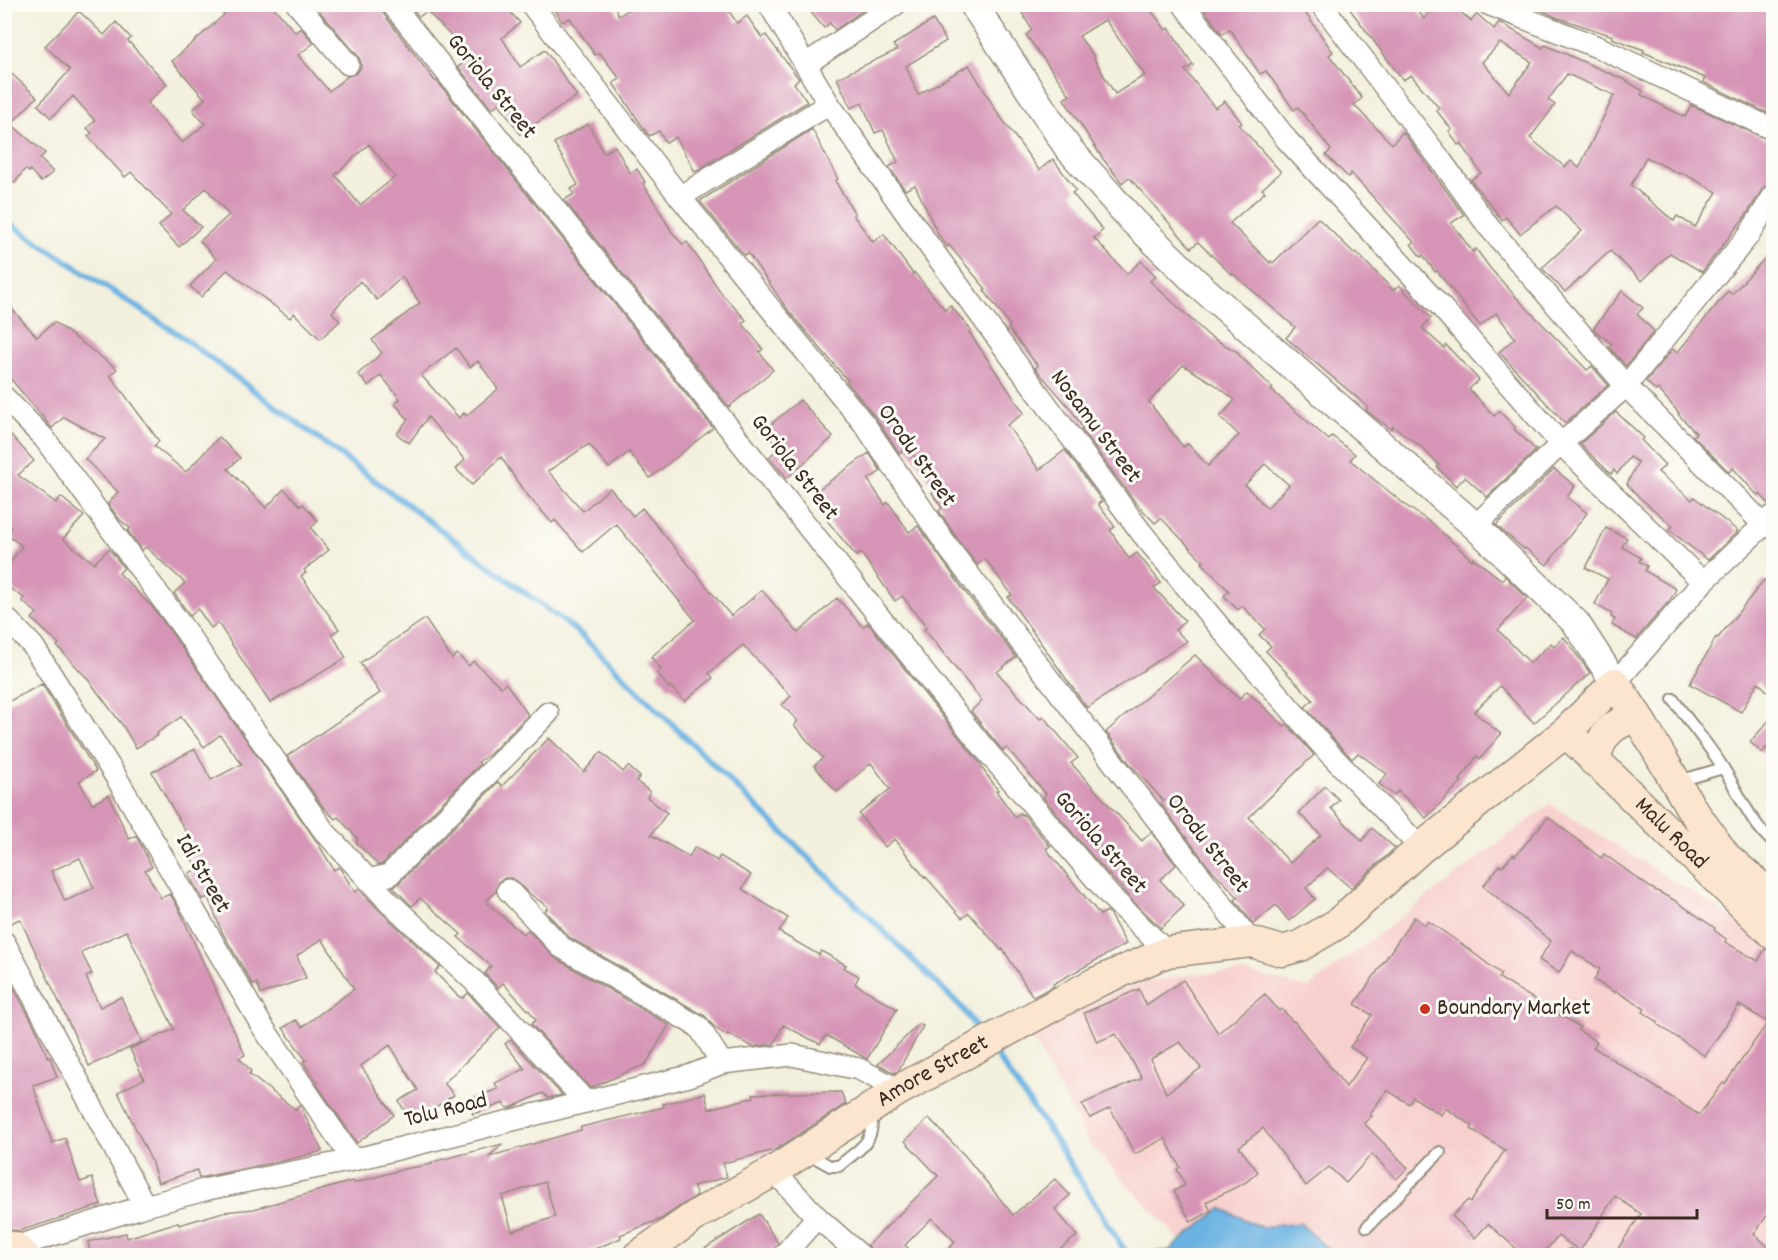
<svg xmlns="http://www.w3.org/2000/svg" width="1778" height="1260" viewBox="0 0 1778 1260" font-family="Dekko,sans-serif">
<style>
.built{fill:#f7d0cd}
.water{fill:#6bb2e2;stroke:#536e80;stroke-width:1.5}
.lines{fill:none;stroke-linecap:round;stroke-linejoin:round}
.stream{stroke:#6bb2e2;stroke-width:6}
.building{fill:#d694b6;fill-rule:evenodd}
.service-casing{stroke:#978d7e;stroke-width:14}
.minor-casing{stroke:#978d7e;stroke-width:24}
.tertiary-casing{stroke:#978d7e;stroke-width:30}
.secondary-casing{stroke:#978d7e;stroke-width:33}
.service{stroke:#fff;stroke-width:10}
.minor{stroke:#fff;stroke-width:21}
.tertiary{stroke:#fff;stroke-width:27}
.secondary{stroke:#fce5cf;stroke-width:30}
.poi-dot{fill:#c8321e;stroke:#fdfcf7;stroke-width:2}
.labels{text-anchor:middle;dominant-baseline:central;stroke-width:6;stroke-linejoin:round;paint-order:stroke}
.street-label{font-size:24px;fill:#3b2a1e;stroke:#fdfcf7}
.poi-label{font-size:24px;fill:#3b2a1e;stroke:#fdfcf7;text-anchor:start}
</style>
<rect width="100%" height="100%" fill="#fdfcf7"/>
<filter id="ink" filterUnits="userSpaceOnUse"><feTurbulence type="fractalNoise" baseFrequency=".0167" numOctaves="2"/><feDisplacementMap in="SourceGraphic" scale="12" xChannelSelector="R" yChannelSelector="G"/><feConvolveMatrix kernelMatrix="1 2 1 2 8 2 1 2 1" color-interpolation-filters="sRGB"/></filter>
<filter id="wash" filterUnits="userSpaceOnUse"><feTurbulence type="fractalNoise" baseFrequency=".008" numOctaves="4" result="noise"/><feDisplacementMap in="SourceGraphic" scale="24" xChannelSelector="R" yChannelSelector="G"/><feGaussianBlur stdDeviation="1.35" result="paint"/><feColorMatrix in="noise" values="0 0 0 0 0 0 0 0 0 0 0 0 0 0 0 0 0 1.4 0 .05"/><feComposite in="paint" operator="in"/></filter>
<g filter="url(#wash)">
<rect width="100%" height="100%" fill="#f3f0dd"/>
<path class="built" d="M1550,804L1773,943V1255H1334L1300,1223L1260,1227L1221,1208L1180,1240L1090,1145L1028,1030L1137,983L1194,974L1245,972L1308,988Z"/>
<path class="water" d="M1221,1208L1260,1227L1300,1223L1334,1255H1126V1253L1168,1251Z"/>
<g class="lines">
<g class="stream">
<path d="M4,220L178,334L578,632L963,1009L981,1035"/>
<path d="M991,1048L1052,1135L1128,1256"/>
</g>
</g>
<g id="blocks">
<g class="building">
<path d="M215,4H271L295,32L301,28L314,43L298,55L329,91L348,76L357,73L361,67V62L358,56L320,12L321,11L317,4H379L382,12L435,81H437L713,428L650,478L629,452L609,468L589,444L548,471L583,511L610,488L633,516L642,508L731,616L762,590L798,633L837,598L863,627L868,623L982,766L981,767L998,790L996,791L1015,817L1020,813L1022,815L1023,814L1050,846L1046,849L1100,915L1107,911L1109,913L1126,944L1053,984L1054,986L1033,997L1003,949L1001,950L969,913L962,918L926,877L925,878L895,839L885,847L859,814L890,789L871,763L837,792L814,766L823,758L794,725L798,721L782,705L791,696L743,645L709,673L713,678L685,701L671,687L669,688L657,673L661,669L651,657L695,620L616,524L583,552L555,520L552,523L523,490L501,457L472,485L456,469L465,460L428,417L409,443L397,434L408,419L395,404L400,399L381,375L368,386L358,374L382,353L372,340L420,303L402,277L377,300L360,281L332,312L340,321L320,339L294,313L290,318L227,270L201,297L190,286L216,259L200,241L229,215L206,188L183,210L201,227L179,247L159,226L171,214L131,172L125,177L88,136L92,133L87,128L95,121L73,96L51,118L38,105L70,70L45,46L79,11L104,35L116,22L131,38L128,41L167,84L147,103L182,143L205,124L193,110L205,99L172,61L224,15ZM369,144L395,177L360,205L335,175ZM456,348L470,367L478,361L498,389L466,416L464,413L459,418L421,375Z"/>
<path d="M409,4H503L520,23L502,38L520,67L545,50L577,96L520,134L499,103L492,109L458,67L472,58L427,11L419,17Z"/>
<path d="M552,4H613L619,16L636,4H724L737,23L747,16L762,38L766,35L799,79L794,83L807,102L695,172L676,137L666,143L659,131L649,136L613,83L620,79L600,53L595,55L570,18L562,22Z"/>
<path d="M804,4H872L835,30L830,23L824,28Z"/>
<path d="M1017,4H1146L1166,30L1169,28L1193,65L1185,70L1215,108L1225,101L1242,123L1239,125L1281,172L1262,189L1265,192L1230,223L1270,263L1271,261L1273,263L1318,218L1355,254L1356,252L1393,290L1399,285L1431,318L1422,328L1444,348L1446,345L1479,380L1469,389L1494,416L1499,411L1515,427L1514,429L1536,450L1487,497L1465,477L1456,486L1437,467L1439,465L1420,446L1393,426L1391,429L1368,412L1366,410L1368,407L1286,338L1295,327L1232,273L1231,274L1198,242L1191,248L1129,177L1122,183L1103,159L1064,99L1070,95L1026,35L1032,30ZM1105,20L1145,75L1115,94L1094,59L1095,58L1079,36Z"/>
<path d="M1200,4H1299L1333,52L1329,55L1362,98L1354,105L1392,144L1403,132L1464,215L1451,223L1473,252L1476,249L1490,268L1517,298L1587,370L1592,366L1608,385L1565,423L1499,352L1515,338L1496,313L1480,326L1437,271L1435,272L1423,255L1421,257L1411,244L1414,242L1351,173L1348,177L1326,155L1331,150L1298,107L1294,110L1266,71L1260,74L1230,29L1222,34Z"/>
<path d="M1346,4H1413L1424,19L1436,4H1451L1471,21L1477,14L1494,29L1499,22L1543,48L1545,45L1625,80L1643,91L1641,95L1685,117L1691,105L1773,142V182L1763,188L1746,215L1702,272L1670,253L1642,281L1610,251L1565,292L1542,268L1582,231L1556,206L1520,234L1506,217L1502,220L1471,180L1481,173L1461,143L1458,145L1449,131L1452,130L1436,110L1439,108L1411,75L1403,80ZM1500,43L1532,62L1509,93L1482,62ZM1567,74L1614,95L1579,168L1571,161L1565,167L1530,138L1555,105L1548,100ZM1646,157L1680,174L1681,172L1717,192L1695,227L1677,216L1674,221L1631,185Z"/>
<path d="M1528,4H1773V116L1703,82L1705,78L1643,52L1644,50L1612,38L1613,36L1556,17Z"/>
<path d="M933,20L946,41L906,66L918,95L969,65L997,112L1039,170L1053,159L1076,190L1072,193L1103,230L1094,238L1127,274L1141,261L1156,276L1150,281L1209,336L1239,353L1238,354L1273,388L1271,390L1329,440L1332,436L1355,454L1350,460L1408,507L1433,524L1472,560L1473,558L1502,580L1505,576L1527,598L1498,630L1530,663L1551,643L1554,646L1564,637L1590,673L1534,723L1500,686L1474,712L1501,734L1480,759L1477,756L1460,780L1462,781L1426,818L1398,791L1394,795L1379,784L1387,774L1358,753L1352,759L1337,743L1305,707L1313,700L1266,651L1271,646L1259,635L1265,629L1242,606L1238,610L1224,596L1229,591L1202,563L1204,562L1161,518L1155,523L1135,502L1081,429L1083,428L1070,408L1035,368L1038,366L1008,328L1010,326L984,290L986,289L949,245L947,247L938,234L915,185L905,190L889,167L898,162L883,130L875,133L862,103L851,108L837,78L897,50L893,45ZM1183,365L1216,385L1235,400L1220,417L1239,435L1208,466L1188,444L1183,447L1149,402ZM1265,464L1289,485L1267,508L1245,485Z"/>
<path d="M4,67L37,97L11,124L45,153L40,159L53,172L41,182L30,170L29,172L25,169L15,183L4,176Z"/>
<path d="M588,124L604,153L615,146L630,173L637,169L645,182L643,183L672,232L683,245L687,242L722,294L746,320L742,323L763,349L759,352L773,370L729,407L564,200L574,194L571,189L578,185L554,143Z"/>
<path d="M812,129L838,179L835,181L855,214L853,215L873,242L884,234L913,274L914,272L945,310L950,305L971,330L969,332L1024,413L1007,425L1039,470L1065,450L1102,501L1098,504L1115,527L1110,530L1129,559L1137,553L1161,583L1154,588L1185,621L1175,630L1187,641L1087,708L1008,597L1012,595L985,559L977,565L960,543L939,511L942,508L932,493L937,490L908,448L899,453L876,418L847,382L848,381L788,310L748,253L744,255L700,201Z"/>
<path d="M1765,258L1773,266V504H1769L1760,494L1758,496L1733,468L1729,472L1693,436L1696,433L1678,414L1679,413L1658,389L1656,391L1646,381L1673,349L1677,353L1728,291L1732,294Z"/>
<path d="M1622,291L1643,308L1637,314L1654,331L1626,366L1609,347L1612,344L1593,329Z"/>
<path d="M4,300L37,337L54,322L117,369L110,375L159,441L154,446L186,472L219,437L240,458L228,469L266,508L284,489L301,506L303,504L318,521L311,528L329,550L304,570L306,573L301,576L339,629L332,634L346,658L270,703L218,623L211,628L198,609L190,616L174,593L185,583L146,547L142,550L128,531L130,528L120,520L108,504L118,492L85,459L105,439L64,417L52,428L4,371Z"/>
<path d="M800,400L833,437L787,478L769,457L779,448L763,431Z"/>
<path d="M1616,412L1644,438L1641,440L1665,465L1658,472L1692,500L1694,497L1738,531L1708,560L1669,530L1673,526L1640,498L1627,484L1638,462L1630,457L1617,474L1614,470L1611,474L1580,444Z"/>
<path d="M4,427L34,461L18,475L56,503L61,497L84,516L63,539L94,563L109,549L124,568L119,573L153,608L174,636L317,842L334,870L339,867L355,892L359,889L377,908L440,967L435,972L458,996L463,998L468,993L500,1028L444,1083L454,1095L431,1110L429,1108L409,1119L399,1101L418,1090L390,1045L361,1066L394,1115L357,1143L317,1085L318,1083L303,1062L306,1060L283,1028L296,1020L302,1027L354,989L322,939L297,956L306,978L261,994L257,983L253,985L222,932L208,897L203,899L193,883L189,873L197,869L189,853L196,850L152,772L195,749L211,780L242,764L220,735L204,747L181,717L157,733L158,735L136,748L123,726L87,678L57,646L59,644L32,619L37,613L22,601L24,598L4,584V572L22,546L6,534L11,527L4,522Z"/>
<path d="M869,453L881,471L868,480L885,505L888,502L909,532L918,526L963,589L1016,657L997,672L1040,719L1043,716L1078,758L1071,763L1107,803L1142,841L1151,832L1176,865L1160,880L1184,906L1161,928L1130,898L1088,851L1043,797L1046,794L1007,748L1003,751L989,734L971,711L982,701L924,629L927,627L902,596L895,601L861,553L856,556L825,518L828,516L812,494Z"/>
<path d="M1554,469L1575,486L1567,497L1587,513L1547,565L1525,548L1524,549L1496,525Z"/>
<path d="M1606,528L1627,538L1622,547L1641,558L1639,561L1647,566L1645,571L1676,589L1670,600L1636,639L1612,625L1615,619L1611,617L1612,614L1595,604L1608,579L1586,568Z"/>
<path d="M1764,580L1773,587V697L1758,682L1741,712L1690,684L1716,637L1718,638Z"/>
<path d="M425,619L452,659L457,654L469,666L473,661L501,687L506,683L528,715L490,754L478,762L480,764L382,864L378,865L356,842L358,839L338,817L335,819L323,807L287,756L380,693L360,663Z"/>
<path d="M1195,655L1239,699L1247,691L1284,726L1287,724L1314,755L1249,817L1290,863L1321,835L1299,813L1325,786L1339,800L1331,808L1362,841L1372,828L1395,848L1351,888L1327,868L1306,888L1315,899L1289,921L1276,905L1253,924L1235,900L1238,897L1208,866L1161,804L1164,801L1130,764L1106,732Z"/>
<path d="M42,684L96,771L79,781L92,804L109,795L129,839L136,836L143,849L152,867L145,870L161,898L170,894L179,909L245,1055L239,1058L251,1071L249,1074L296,1110L300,1105L322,1151L291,1159L199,1178L197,1170L158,1183L151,1160L118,1092L144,1079L130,1049L174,1029L127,932L126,931L81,952L92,974L86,977L100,1007L121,997L142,1042L89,1066L20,919L4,926V704ZM80,858L94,888L65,901L51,871Z"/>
<path d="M1773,716V740L1762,753L1750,742Z"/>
<path d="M549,738L584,772L601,752L623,772L628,766L640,777L636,781L650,792L647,797L667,813L651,835L689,857L695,847L717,861L720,856L751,875L742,889L788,918L779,932L819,955L821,951L846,965L844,968L859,976L855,984L897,1009L867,1059L826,1035L820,1044L783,1025L774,1044L753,1047L728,1034L727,1036L715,1028L705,1016L569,937L545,911L548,907L526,891L517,881L511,878H505L499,881L496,891L486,902L523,934L528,930L555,958L669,1025L646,1064L590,1088L531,1024L536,1020L531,1013L503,983L498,988L485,974L491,966L458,937L461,934L420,898L412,906L393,887L398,884L498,782L502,786Z"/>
<path d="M1548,817L1601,858L1604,854L1651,888L1674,900L1715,928L1714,930L1726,939L1725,942L1758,961L1765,949L1773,952V1207L1754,1234L1773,1251V1256H1613L1641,1214L1615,1196L1580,1251L1558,1236L1541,1256H1525L1488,1224L1475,1238L1452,1216L1468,1200L1471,1202L1505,1150L1471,1129L1473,1126L1445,1108L1441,1115L1413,1097L1409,1104L1387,1090L1370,1114L1372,1116L1364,1123L1408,1168L1396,1179L1372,1154L1346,1183L1329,1167L1306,1186L1263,1128L1239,1147L1258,1172L1246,1182L1206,1202L1211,1211L1191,1222L1174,1191L1185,1185L1177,1169L1180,1167L1165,1138L1135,1154L1110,1108L1090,1118L1082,1104L1142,1078L1116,1034L1097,1042L1084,1013L1139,989L1146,1005L1183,980L1218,1033L1265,994L1279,1011L1282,1009L1293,1022L1294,1021L1346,1087L1367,1058L1350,1047L1372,1015L1355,1004L1414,917L1425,925L1428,921L1463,945L1501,974L1499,978L1580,1027L1578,1030L1597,1042L1593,1047L1699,1115L1723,1083L1725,1084L1768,1022L1739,1005L1705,1056L1657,1024L1658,1022L1643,1012L1645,1009L1616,991L1615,993L1594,980L1600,969L1572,951L1559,973L1539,960L1551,941L1483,886L1500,865L1502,867L1513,854L1515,856ZM1180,1042L1201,1068L1166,1093L1151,1059Z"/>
<path d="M11,983L35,1027L48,1058L50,1057L57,1077L33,1085L52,1143L65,1138L80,1182L92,1178L101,1205L19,1231L4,1229V986Z"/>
<path d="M919,1024L923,1026L898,1071L894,1073L878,1064Z"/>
<path d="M511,1040L562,1095L548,1098L543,1093L513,1107L507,1108L504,1103L473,1114L468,1100L498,1089L495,1083L525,1069L505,1044Z"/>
<path d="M841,1092L846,1104L775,1150L723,1163L727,1177L693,1186L697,1195L661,1219L620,1235L621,1238L578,1256H91L88,1242L126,1233L127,1238L178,1222L179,1225L223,1212L254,1209L353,1181L354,1183L404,1169L432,1164V1162L503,1144L488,1157L581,1130V1127L664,1107L663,1104L705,1093L709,1109L754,1097L753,1094ZM545,1182L555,1217L512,1231L502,1196Z"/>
<path d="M929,1118L966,1157L1013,1215L1055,1179L1070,1195L1055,1209L1077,1236L1051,1256H942L955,1242L932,1218L905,1245L916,1256H873L868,1245L938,1176L905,1141Z"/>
<path d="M759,1214L778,1243L771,1256H693Z"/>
</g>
</g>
</g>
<g filter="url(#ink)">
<use href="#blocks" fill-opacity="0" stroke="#978d7e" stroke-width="1.5"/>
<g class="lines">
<g class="service-casing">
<g id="service">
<path d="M1673,699C1689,722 1707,743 1722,766C1739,792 1750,823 1774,843"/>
<path d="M1679,781L1723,768"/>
<path d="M807,1153L830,1166H839C863,1145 874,1145 872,1111"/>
<path d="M1367,1227L1440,1152"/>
<path d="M1570,1256V1255"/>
</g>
</g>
<g class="minor-casing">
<g id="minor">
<path d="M297,4L348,64"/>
<path d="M392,4L979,742L1110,896L1167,952"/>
<path d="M531,4L680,197L865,425L950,550L1251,942"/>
<path d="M769,4L829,104L930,247L1141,532L1228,637L1328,752L1421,848"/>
<path d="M1183,4L1287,140L1442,308L1561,444L1703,582"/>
<path d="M1321,4L1440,159L1488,226L1626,386L1763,524L1774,529"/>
<path d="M1488,4L1600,48L1774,130"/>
<path d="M806,64L896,4"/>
<path d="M680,197L829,104"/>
<path d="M4,397L44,438L184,629L324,831L386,899L474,981L586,1102"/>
<path d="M1475,526L1561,444L1626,386L1748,236L1774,195"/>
<path d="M4,616L33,646L116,777L262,1026L353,1160"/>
<path d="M1615,683L1703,582L1773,516"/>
<path d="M369,880L389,875L548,713"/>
<path d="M508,890L561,947L699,1027L722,1063"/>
<path d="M4,942L145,1206"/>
<path d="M774,1171L817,1217L861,1256"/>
<path d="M5,1250L145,1206L208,1189L353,1160L689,1076L722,1063L792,1055L859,1069L899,1090"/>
<path d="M783,1256L817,1217"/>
</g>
</g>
<g class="tertiary-casing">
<path id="tertiary" d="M973,4L1068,148L1132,220L1199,285L1475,526L1576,623L1615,683"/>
</g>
<g class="secondary-casing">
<g id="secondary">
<path id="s1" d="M1566,732L1774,935"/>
<path d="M1594,761C1602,734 1610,725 1637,716"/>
<path d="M4,1246L14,1247L24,1256"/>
<path id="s2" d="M638,1256L698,1214L774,1171L899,1090L1095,983L1167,952L1251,942L1282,951L1300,946L1337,924L1421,848L1566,732L1615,683L1637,716L1691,808L1726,857L1774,899"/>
</g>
</g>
<use href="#service" class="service"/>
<use href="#minor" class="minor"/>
<use href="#tertiary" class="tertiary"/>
<use href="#secondary" class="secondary"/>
</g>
</g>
<circle class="poi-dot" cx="1425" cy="1009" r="6"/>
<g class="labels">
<g class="street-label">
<text transform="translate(491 87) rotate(51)">Goriola Street</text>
<text transform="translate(1095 427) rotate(53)">Nosamu Street</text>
<text transform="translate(916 456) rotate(55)">Orodu Street</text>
<text transform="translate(794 468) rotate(52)">Goriola Street</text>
<text stroke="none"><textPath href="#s1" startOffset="146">Malu Road</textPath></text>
<text transform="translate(1100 843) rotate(49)">Goriola Street</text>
<text transform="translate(1207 844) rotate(52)">Orodu Street</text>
<text transform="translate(202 874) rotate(60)">Idi Street</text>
<text stroke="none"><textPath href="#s2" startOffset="348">Amore Street</textPath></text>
<text transform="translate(446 1111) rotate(-14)">Tolu Road</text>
</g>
<g class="poi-label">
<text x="1437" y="1009">Boundary Market</text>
</g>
</g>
<rect width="1778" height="1260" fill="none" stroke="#fdfcf7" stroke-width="24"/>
<path d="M1547 1209v9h150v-9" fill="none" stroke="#3b2a1e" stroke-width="3"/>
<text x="1556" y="1209" font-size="18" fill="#3b2a1e" stroke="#fdfcf7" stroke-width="4.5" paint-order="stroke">50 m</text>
</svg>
